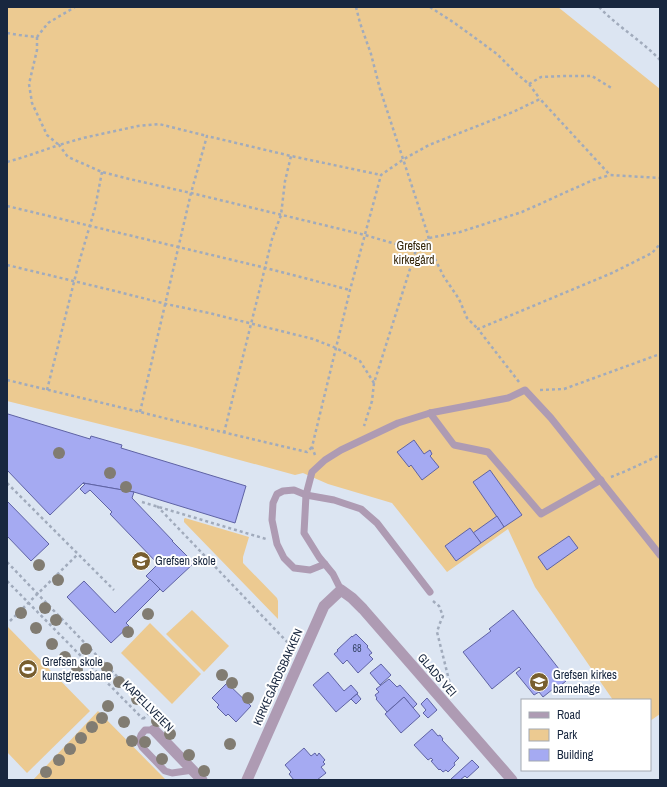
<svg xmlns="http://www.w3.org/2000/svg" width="667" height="787" viewBox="0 0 667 787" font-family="'Archivo Narrow',sans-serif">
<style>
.green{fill:#ecca91}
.building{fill:#a5aaf2;stroke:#5f63a4}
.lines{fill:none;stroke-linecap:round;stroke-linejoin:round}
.path{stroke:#a1abbc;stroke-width:2.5;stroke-dasharray:3 3;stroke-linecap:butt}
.service{stroke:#ae9bb3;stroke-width:7}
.minor{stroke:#ae9bb3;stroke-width:11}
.tree{fill:#817c72}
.labels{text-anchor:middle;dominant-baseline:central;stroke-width:4;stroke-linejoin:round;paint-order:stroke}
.number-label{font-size:10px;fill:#3b486c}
.park-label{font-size:12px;fill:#36270a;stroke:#fff}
.poi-label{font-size:12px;fill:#18273f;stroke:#fff;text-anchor:start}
.street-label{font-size:12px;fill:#18273f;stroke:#fff}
</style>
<rect width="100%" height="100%" fill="#dce5f2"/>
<g class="green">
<path d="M7,7H558L660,89V714L650,721V700H613L535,587L508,529L447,572L392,503L328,484L303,473L295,475L192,447L7,401Z"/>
<path d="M185,518L249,537L243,557V563L277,598L278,601V619L184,522V519Z"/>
<path d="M192,610L229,646L204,672L166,634Z"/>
<path d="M150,623L201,674L172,704L121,653Z"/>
<path d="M7,626L90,711L27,773L7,752Z"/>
<path d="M98,711L166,780H33Z"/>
</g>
<g class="building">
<path d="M8,414L90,439L91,436L122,445L121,448L246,486L235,523L134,492L83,483L50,515L7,470V415Z"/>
<path d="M414,440L424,454L430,450L432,454L430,456L439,467L422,480L411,465L409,467L397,452Z"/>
<path d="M490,470L522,515L504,527L473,482Z"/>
<path d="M83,483L134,492L132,498L173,541H172L194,563L163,592L146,576L158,564L110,514L112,512L90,490L85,494L80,489L85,484Z"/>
<path d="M7,501L49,544L31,561L7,536Z"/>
<path d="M497,516L504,527L481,543L473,533Z"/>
<path d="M470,528L481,543L456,561L445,546Z"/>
<path d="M569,536L578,548L547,570L538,557Z"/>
<path d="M150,579L160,589L126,623L129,626L111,643L67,597L84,581L115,613Z"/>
<path d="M513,610L566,678L565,679L566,681L554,691L553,689L543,697L539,692L534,695L516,673L521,669L519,667L492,689L463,652L491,631L489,629Z"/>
<path d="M356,634L368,646L367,647L372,653L369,655L373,659L358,673L347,660L343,664L334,654L338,651L337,650L352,636V637Z"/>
<path d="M381,664L391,675L380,685L370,673Z"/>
<path d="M328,672L344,691L351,685L358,693L336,712L313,685Z"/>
<path d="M389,679L397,687L400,685L417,704L413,708L404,697L387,712L376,699L377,698L375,695L379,692L376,689Z"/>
<path d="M227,683L251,706L236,722L228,714L226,716L217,707L219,705L212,698Z"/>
<path d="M357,694L361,699L356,704L351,699Z"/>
<path d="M404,697L420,716L401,733L385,714Z"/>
<path d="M427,698L437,710L428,718L423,713L426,710L421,704Z"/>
<path d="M432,729L438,736L440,735L443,739L442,740L459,758L454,763L455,765L448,772L446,770L443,772L440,769L439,770L431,761L433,760L431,758L428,760L414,745Z"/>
<path d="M304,748L311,756L315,753L317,756L319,753L325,760L323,762L325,764L321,767L326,773L317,780H294L289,774L291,772L285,765Z"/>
<path d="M472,760L479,767L467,778L465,776L460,780H452L451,779Z"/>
</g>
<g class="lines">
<g class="path">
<path d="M356,7L360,23L371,54L380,89L428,235L431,251L444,277L459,299L467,318L478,329"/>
<path d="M430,7L456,24L497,54L517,74L529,84L540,99"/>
<path d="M599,7C618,27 641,40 660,60"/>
<path d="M7,33L19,35L37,37L48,23L75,7"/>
<path d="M37,37V50L29,84L32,103L47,135L59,145L83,138L138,126L159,124L207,136"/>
<path d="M529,84L541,77L563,76H592L613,89"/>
<path d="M7,162L24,157L59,145L68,157L102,172L125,178L191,193L365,235L416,250L374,383L372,401L365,423L364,426"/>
<path d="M7,206L266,268L350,290"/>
<path d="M416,250L429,238L460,232L522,212L593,180L610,175"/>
<path d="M7,265L115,291L166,304L209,313L313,339L336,348L360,361L374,383"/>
<path d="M7,380L140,412L184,423L307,452L312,447"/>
<path d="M519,382L478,329L612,273L652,253L660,244"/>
<path d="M47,390L78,266L95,208L102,172"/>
<path d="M540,390L564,389L660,354"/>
<path d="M140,412L191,193L207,136L291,156L381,175"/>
<path d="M224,433L251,324L259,292L272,239L281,215L285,181L291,156"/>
<path d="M315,455L312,447L350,290L381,175L404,159L429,145L513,112L540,99L610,175L660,178"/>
<path d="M611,477L626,471L660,455"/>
<path d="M7,483L114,590"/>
<path d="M142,502L266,539"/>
<path d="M157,506L292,647"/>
<path d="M7,562L156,717"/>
<path d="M7,581L143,719"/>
<path d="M433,601L439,606L443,616L440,623L437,632L450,684L449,688"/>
<path d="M10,621L78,554"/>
<path d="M143,719L151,711"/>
</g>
<g class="service">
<path d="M430,413L454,445L488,452L541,514L601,480"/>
<path d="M325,564L310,570L294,568L284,558L277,544L272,520L273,503L277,494L283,491L294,490L306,495L334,500L361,509L377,523L430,592"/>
<path d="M341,590L333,574L319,557L304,533L306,495L312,472L325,460L341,450L398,423L430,413L508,398L525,390L551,418L660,555"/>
<path d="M154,730H145L141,735L139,741L142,747L165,771L172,773L193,770"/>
</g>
<g class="minor">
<path d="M154,730L202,780"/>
<path d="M247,780L324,606L341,590L352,598L363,609L512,780"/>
</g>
</g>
<g class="tree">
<circle cx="59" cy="453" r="6"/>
<circle cx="110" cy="473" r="6"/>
<circle cx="126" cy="487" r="6"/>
<circle cx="39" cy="565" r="6"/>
<circle cx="58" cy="580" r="6"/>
<circle cx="45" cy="608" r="6"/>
<circle cx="21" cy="613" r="6"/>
<circle cx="148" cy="614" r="6"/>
<circle cx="56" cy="620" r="6"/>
<circle cx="36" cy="628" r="6"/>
<circle cx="128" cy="632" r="6"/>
<circle cx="52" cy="644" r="6"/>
<circle cx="86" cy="649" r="6"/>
<circle cx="65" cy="657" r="6"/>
<circle cx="107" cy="668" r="6"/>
<circle cx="77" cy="670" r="6"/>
<circle cx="222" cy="675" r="6"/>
<circle cx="119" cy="682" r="6"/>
<circle cx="232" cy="683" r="6"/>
<circle cx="248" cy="698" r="6"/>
<circle cx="137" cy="699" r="6"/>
<circle cx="108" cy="706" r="6"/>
<circle cx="102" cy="718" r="6"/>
<circle cx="157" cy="721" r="6"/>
<circle cx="124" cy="722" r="6"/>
<circle cx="92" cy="727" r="6"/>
<circle cx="170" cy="734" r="6"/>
<circle cx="81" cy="738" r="6"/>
<circle cx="132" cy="741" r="6"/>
<circle cx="145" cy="742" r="6"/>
<circle cx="230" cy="744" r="6"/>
<circle cx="70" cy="749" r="6"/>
<circle cx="189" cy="755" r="6"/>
<circle cx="162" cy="759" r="6"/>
<circle cx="59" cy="760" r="6"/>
<circle cx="204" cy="771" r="6"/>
<circle cx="46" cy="772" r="6"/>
</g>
<defs>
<g id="school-disc" transform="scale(1)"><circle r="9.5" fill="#785e2f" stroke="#fff"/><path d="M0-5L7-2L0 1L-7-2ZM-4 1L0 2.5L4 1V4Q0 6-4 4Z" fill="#fff"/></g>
<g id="stadium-disc" transform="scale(1)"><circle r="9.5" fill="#785e2f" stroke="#fff"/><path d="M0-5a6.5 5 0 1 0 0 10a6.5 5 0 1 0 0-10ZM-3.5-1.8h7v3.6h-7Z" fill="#fff"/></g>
</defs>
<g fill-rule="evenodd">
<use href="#school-disc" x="141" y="561"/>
<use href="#stadium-disc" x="28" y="669"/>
<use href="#school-disc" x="539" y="682"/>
</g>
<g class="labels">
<g class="number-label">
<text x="357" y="648">68</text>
</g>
<g class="park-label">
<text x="414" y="246">Grefsen<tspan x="414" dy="14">kirkegård</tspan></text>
</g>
<g class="poi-label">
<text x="155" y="561">Grefsen skole</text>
<text x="42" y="662">Grefsen skole<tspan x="42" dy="14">kunstgressbane</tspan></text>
<text x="553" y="675">Grefsen kirkes<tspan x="553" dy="14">barnehage</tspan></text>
</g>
<g class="street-label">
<text transform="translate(437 675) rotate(49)">GLADS VEI</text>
<text transform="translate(278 677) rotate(-66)">KIRKEGÅRDSBAKKEN</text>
<text transform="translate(148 706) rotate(45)">KAPELLVEIEN</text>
</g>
</g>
<rect width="667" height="787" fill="none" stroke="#18273f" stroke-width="16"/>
<rect x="521" y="699" width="130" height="72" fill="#ffffff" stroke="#a3a9b2"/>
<rect x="529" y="712" width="20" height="6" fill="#ae9bb3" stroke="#a3a9b2"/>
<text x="557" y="719" font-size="12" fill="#18273f">Road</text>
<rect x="529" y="729" width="20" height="12" fill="#ecca91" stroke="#a3a9b2"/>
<text x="557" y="739" font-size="12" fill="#18273f">Park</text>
<rect x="529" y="749" width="20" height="12" fill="#a5aaf2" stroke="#a3a9b2"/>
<text x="557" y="759" font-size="12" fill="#18273f">Building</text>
</svg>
